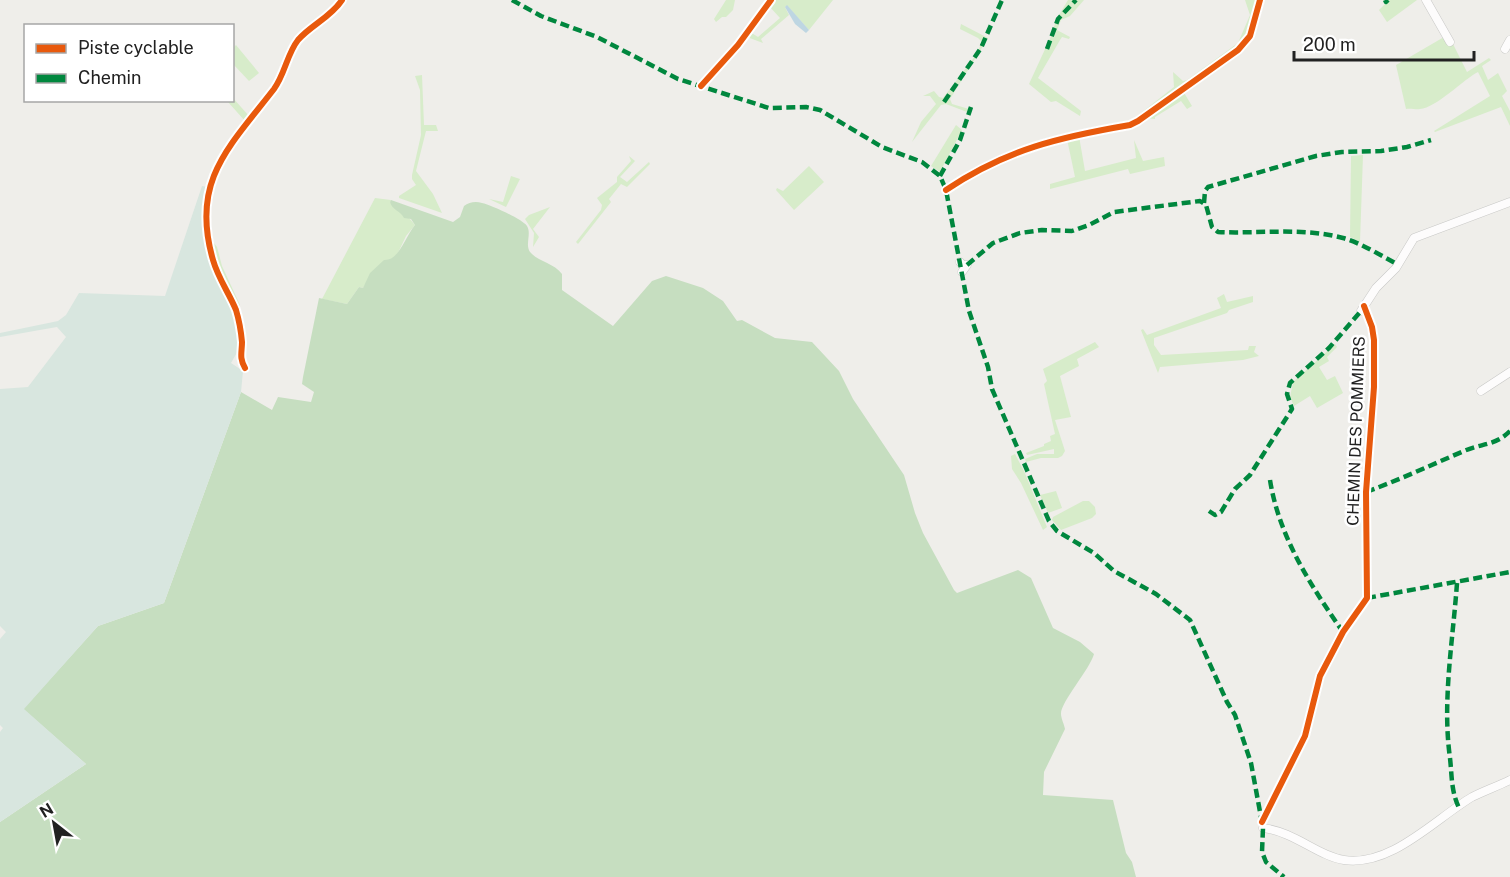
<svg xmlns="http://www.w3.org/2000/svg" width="1510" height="877" viewBox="0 0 1510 877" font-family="'Public Sans',sans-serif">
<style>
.grass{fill:#d7ecca}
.forest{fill:#c6dec0}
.wetland{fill:#d8e6df}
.water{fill:#bed6e2}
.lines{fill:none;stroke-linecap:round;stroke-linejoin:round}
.minor-casing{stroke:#c8c8c6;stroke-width:9}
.minor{stroke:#fdfcfc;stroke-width:8}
.quiet{stroke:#00873e;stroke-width:4.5;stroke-dasharray:9 4.5;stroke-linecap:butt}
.cycleway-casing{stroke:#fff;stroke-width:10}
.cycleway{stroke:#e8590c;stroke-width:6}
.labels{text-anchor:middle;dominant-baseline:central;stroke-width:5;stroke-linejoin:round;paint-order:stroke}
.street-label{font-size:16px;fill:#212121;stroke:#fff}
</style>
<rect width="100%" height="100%" fill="#efeeea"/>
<g class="grass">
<path d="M726,0H735L733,10L726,17H722L716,22L714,19Z"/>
<path d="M774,0H833L809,30L787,6L785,7L789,15L761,39L763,43L747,37L750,32L758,37L780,18L769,6Z"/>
<path d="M1068,0H1084L1070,16L1061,20L1057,30L1070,37L1069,39L1062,37L1060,40L1038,78L1081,111L1080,116L1056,101L1051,102L1029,84L1052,34L1056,20Z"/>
<path d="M1245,0H1258L1248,35L1237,48L1130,123L1090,130L1089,128L1132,120L1174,87L1173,72L1183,81L1187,80L1238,43L1250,15Z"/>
<path d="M1385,0H1417L1387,22L1379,10L1387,2Z"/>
<path d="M961,24L988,38L950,99L952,104L969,109L967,112L946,104L941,105L912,142L921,122L936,104L930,96H923L934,91L939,97L943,98L976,55L982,42L978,38L960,29Z"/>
<path d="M1444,37L1451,40L1467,72L1489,58L1491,60L1482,66L1488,80L1498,73L1507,91L1502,96L1510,111V126L1501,107L1435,132L1434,131L1490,96L1478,72C1464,79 1436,108 1420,109C1416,110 1411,108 1406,109L1396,65Z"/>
<path d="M236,45L259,73L249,81L233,64V48Z"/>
<path d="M422,75L424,125H436L438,131H426L416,171L433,194L442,213L399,198V196L416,185L412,179V175L421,135L420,90L415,76Z"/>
<path d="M1183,91L1192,106L1187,109L1181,101L1155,117V119L1145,118Z"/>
<path d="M233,98L249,116L245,121L228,102L232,100Z"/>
<path d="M956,125L962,130L940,172L931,166Z"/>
<path d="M1079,136L1085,171L1136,158L1134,140L1143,161L1164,157L1165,166L1130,174L1128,169L1050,189V184L1075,177L1067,139Z"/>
<path d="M1363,155L1360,242L1350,237L1351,156Z"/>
<path d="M629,156L635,161L620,177L627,182L649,162L650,164L627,187L621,184L609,199L611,202L578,244L576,242L601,210L602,205L597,198L617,182V177L631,161Z"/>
<path d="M809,166L824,182L794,210L776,190L777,188L783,191Z"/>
<path d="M511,176L520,179L506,207L489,199L503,202Z"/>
<path d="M375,198L391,200L390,202L410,219L415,225L406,236L397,255L367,281L363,288L359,287L347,304L322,299Z"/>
<path d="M550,207L533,229L539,237L533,247L534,233L525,219L529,215Z"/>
<path d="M210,238L217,247L222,266L240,305L237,310L222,277Z"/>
<path d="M1224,294L1227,302L1253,296V302L1229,310L1227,313L1154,338V345L1161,355L1248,350L1249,346H1256L1254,352L1259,356L1243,360L1160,367L1158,373L1141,330L1143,329L1147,335L1221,308L1217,298Z"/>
<path d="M1095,342L1099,347L1077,359L1079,366L1060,376L1071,417L1055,420L1065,451L1062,456L1058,458H1041L1026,462L1025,459L1037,454H1054V449L1027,455L1026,453L1044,446V444L1051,441L1050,436L1055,434L1044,384L1047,381L1043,369Z"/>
<path d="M1335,344L1337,347L1327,357L1329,361L1319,367L1327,380L1335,376L1343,393L1317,408L1310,396L1294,406L1290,397L1293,382Z"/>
<path d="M1015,454L1024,471L1047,527L1043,530L1021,483L1012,469L1011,456Z"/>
<path d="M1056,491L1062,508L1048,513L1040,495Z"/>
<path d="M1083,501H1089L1095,507L1096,514L1092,518L1061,530L1052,520L1053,517Z"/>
</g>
<path class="forest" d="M391,200L453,222L460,217L464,206C469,202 476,201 482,203C491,205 522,219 527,226C532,234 524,246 531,253C539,262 554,263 562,274V290L613,326L652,281L666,276L703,288L723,301L737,321L742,320L775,338L812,342L839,371L853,399L904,475L915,513L923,533L954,590L957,593L1018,570L1031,578L1053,628L1080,642L1094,654C1090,669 1060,703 1061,714C1061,718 1064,724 1065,729L1044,772L1043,795L1113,800L1126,853L1132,862L1136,877H0V822L86,764L23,709L98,626L164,603L241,392L272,410L278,397L311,402L314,392L302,384L303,377L319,298L347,304L359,287L363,288L370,273L384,260C399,261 405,237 415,225L411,219L404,218C401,211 392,210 390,202Z"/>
<path class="wetland" d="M202,186L207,187L203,208L204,230L234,317L238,339L239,349L231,363L243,371L241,392L164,603L98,626L24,709L86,764L0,822V732L3,728L0,725V639L6,632L0,626V389L28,387L66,337L57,327L0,337V333L58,321L66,315L79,293L165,296Z"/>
<path class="water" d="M787,5L809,30L806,33L795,24L785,7Z"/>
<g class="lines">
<g class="minor-casing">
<g id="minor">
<path d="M1426,0L1450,42"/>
<path d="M1505,49L1510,40"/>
<path d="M701,86L738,45L771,0"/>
<path d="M946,190C1007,149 1060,137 1130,125L1138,121L1238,50L1250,36L1260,0"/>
<path d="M960,262L963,265H967L962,272"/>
<path d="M1361,311L1376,288L1396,268L1414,238L1510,202"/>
<path d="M245,368C239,358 242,352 242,342C241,331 239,320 236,310C229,293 218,278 213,260C190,181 229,147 274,89C285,74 287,54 298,40C311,25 331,17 342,0"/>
<path d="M1481,391L1510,372"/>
<path d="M1262,822L1305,736L1320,676L1343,632L1367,598L1366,492L1374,387V340L1372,327L1364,306"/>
<path d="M1263,828C1295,832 1318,856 1344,860C1391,867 1435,819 1472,797C1484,791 1498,786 1510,780"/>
</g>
</g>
<use href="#minor" class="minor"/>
<g class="quiet">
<path d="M512,0L541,16L597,37L678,79L769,108L806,107L820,110L882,147L922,162L940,176L946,190L969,311L988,367L992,389L1049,521L1057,531L1094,553L1114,571L1156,594L1190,620L1227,702L1235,715L1251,763L1263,828L1262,852L1266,862L1284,877"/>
<path d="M1385,0L1386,2L1388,0"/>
<path d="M1047,49L1058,19L1076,0"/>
<path d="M944,102L981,48L1002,0"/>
<path d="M940,176L960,140L971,107"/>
<path d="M1204,203L1205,191L1208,187L1316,156L1342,152L1381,151L1407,147L1431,140"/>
<path d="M967,265L993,243L1020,233L1042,230L1072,231L1089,225L1114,212L1200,201L1206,205L1212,227L1218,232C1259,234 1302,227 1343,238C1361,243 1380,255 1397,264"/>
<path d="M1270,480C1279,537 1311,586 1343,632"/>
<path d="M1366,492C1399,480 1431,465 1464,451C1482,443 1495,446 1510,431"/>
<path d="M1209,511L1215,515L1221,512L1235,489L1250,475L1292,409L1287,394L1290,383L1329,348L1361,311"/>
<path d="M1457,583C1453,640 1442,701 1450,758C1452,776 1451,791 1459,808"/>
<path d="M1367,598L1510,572"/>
</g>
<g class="cycleway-casing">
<g id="cycleway">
<path d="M701,86L738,45L771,0"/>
<path d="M946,190C1007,149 1060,137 1130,125L1138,121L1238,50L1250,36L1260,0"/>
<path d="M245,368C239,358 242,352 242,342C241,331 239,320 236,310C229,293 218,278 213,260C190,181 229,147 274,89C285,74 287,54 298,40C311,25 331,17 342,0"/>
<path d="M1262,822L1305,736L1320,676L1343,632L1367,598L1366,492L1374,387V340L1372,327L1364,306"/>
</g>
</g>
<use href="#cycleway" class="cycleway"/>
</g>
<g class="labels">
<g class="street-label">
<text transform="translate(1356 431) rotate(-88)">CHEMIN DES POMMIERS</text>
</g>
</g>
<rect x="24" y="24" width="210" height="78" fill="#ffffff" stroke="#a6a6a6" stroke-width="1.5"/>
<rect x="36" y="44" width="30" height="9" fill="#e8590c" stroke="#a6a6a6" stroke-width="1.5"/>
<text x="78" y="54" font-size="18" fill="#212121">Piste cyclable</text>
<rect x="36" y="74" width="30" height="9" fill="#00873e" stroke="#a6a6a6" stroke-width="1.5"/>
<text x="78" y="84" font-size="18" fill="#212121">Chemin</text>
<g transform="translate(54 823) rotate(329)" stroke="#ffffff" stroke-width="4.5" paint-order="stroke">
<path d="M0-4.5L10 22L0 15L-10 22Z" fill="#212121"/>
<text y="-9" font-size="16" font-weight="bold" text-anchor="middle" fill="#212121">N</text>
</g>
<path d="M1294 51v9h180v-9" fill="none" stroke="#212121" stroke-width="3"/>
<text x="1303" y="51" font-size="18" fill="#212121" stroke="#ffffff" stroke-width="4.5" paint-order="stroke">200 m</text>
</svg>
